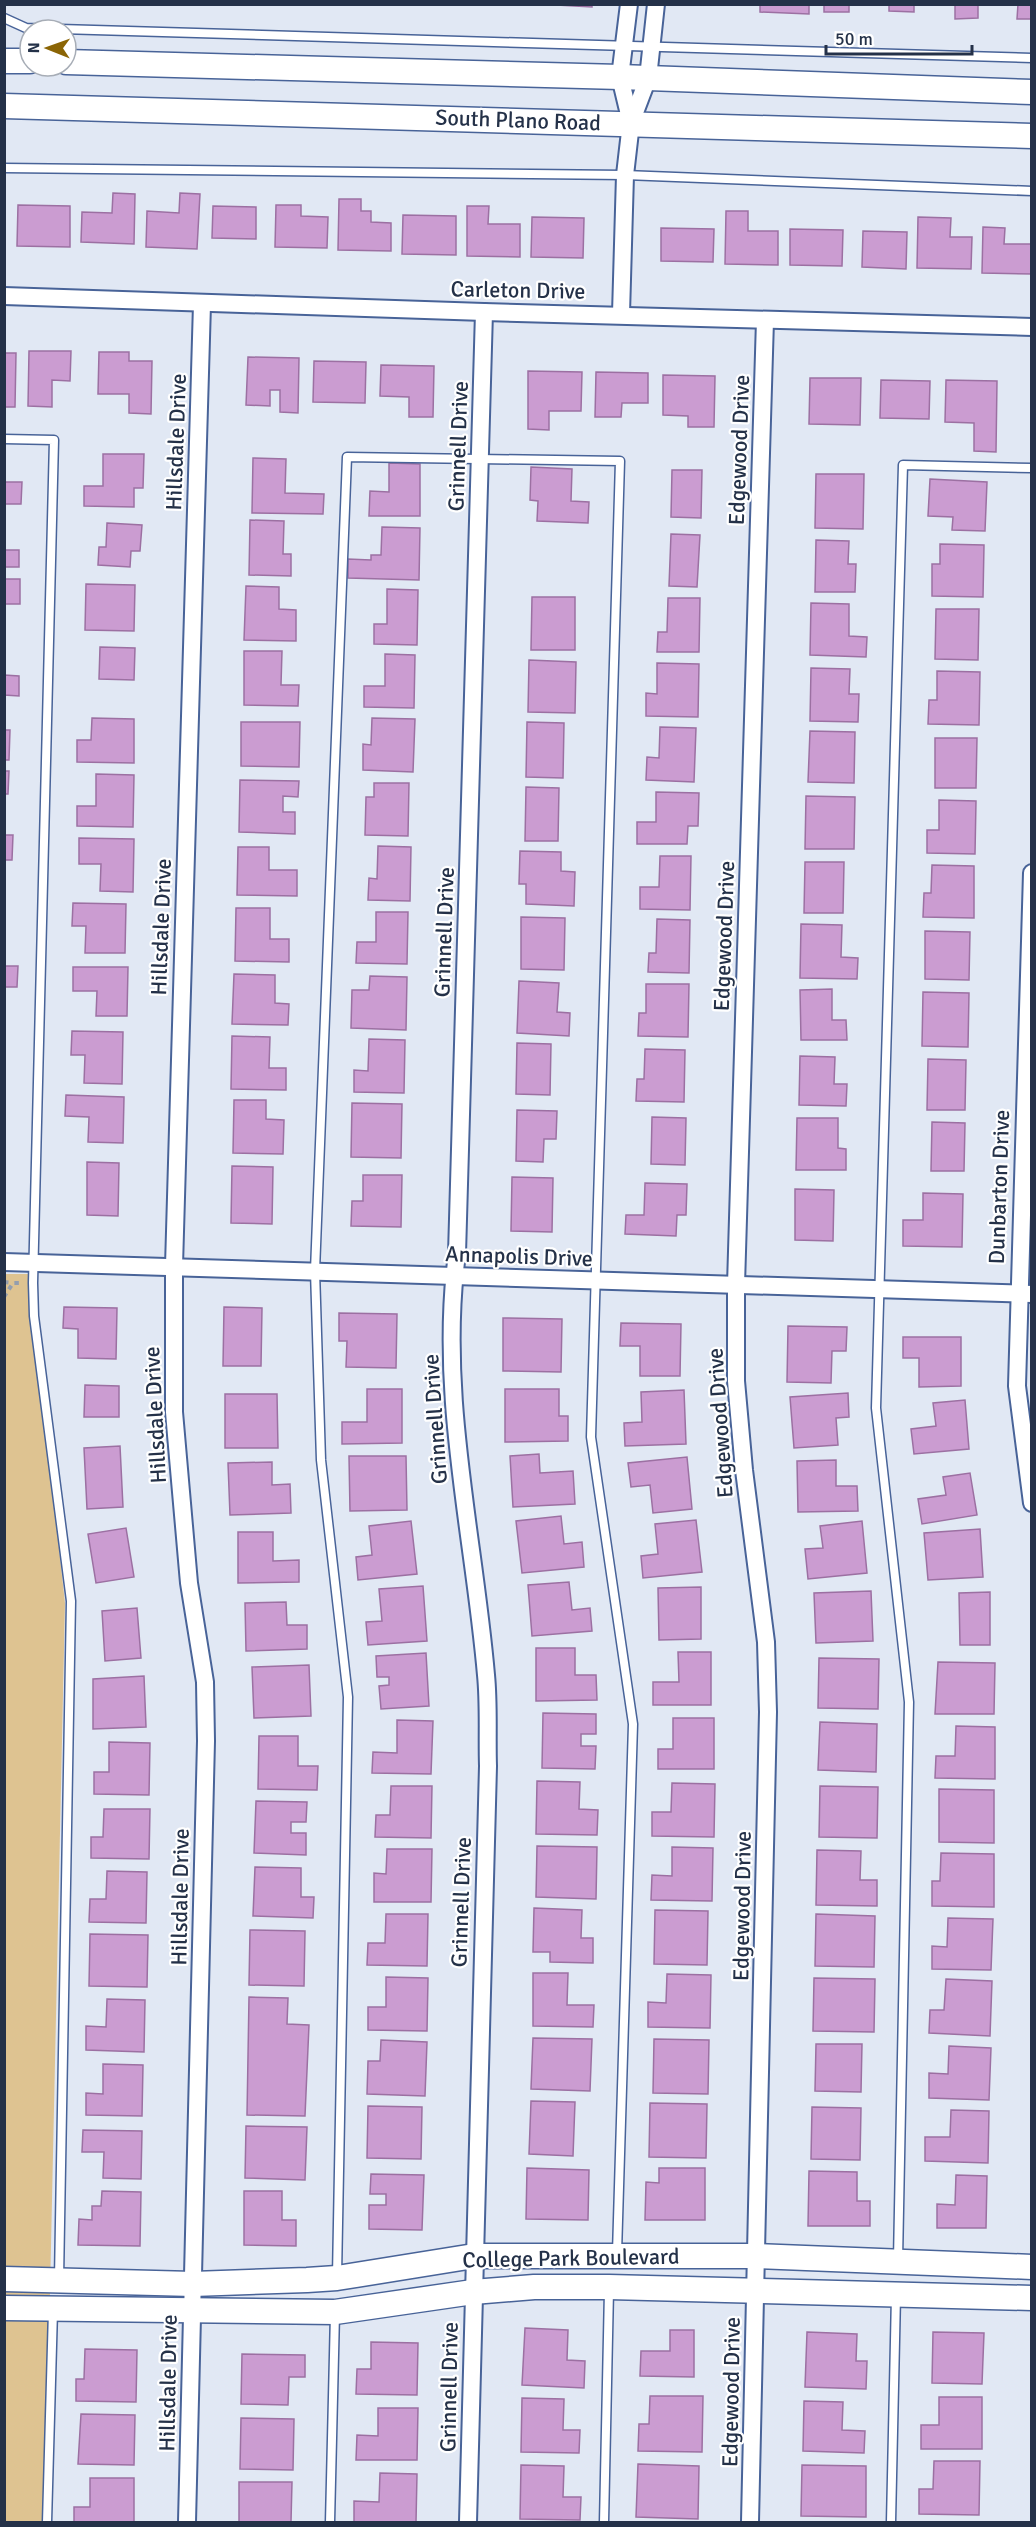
<svg xmlns="http://www.w3.org/2000/svg" width="1036" height="2527" viewBox="0 0 1036 2527" font-family="Signika,sans-serif">
<style>
.green{fill:#dec391}
.building{fill:#cb9cd1;stroke:#9c70a2;stroke-width:1.5}
.lines{fill:none;stroke-linecap:round;stroke-linejoin:round}
.lane-casing{stroke:#486398;stroke-width:11}
.street-casing{stroke:#486398;stroke-width:20}
.secondary-casing{stroke:#486398;stroke-width:27}
.path{stroke:#949eae;stroke-width:4;stroke-dasharray:4.5 4.5;stroke-linecap:butt}
.lane{stroke:#fff;stroke-width:8}
.street{stroke:#fff;stroke-width:16}
.secondary{stroke:#fff;stroke-width:24}
.labels{text-anchor:middle;dominant-baseline:central;stroke-width:4.5;stroke-linejoin:round;paint-order:stroke}
.street-label{font-size:22px;fill:#243148;stroke:#fff}
</style>
<rect width="100%" height="100%" fill="#e1e8f4"/>
<path class="green" d="M4,1274H29L65,1603L45,2522H5Z"/>
<g class="building">
<path d="M538,4H592V7Z"/>
<path d="M760,4H809V14L760,12Z"/>
<rect x="824" y="4" width="25" height="8"/>
<path d="M889,4H914V12L889,11Z"/>
<path d="M955,4H978V18L955,19Z"/>
<path d="M1018,4H1032V19H1017Z"/>
<path d="M113,193L135,194L134,244L81,242L82,212L112,213Z"/>
<path d="M180,193L200,194L197,249L146,247L147,211L179,213Z"/>
<path d="M339,199H361V211H371V222L391,223V251L338,250Z"/>
<path d="M18,205L70,206V247L17,246Z"/>
<path d="M276,205H301V216L328,217L327,248L275,247Z"/>
<path d="M213,206L256,207V239L212,238Z"/>
<path d="M467,206H489L488,224H520V257L467,256Z"/>
<path d="M726,211H748V231H778V265L725,264Z"/>
<path d="M403,215L456,216V255L402,254Z"/>
<path d="M532,217L584,218L583,258L531,257Z"/>
<path d="M918,217L951,218L950,237H972L971,269L917,268Z"/>
<path d="M983,227L1005,228L1004,244H1032V274L982,273Z"/>
<path d="M661,228L714,229L713,262L661,261Z"/>
<path d="M790,229L843,230L842,266L790,265Z"/>
<path d="M863,231L907,232L906,269L862,267Z"/>
<path d="M29,351H71L70,381L52,380V407L28,406Z"/>
<path d="M99,352H129V361H152L151,414L129,413V394H98Z"/>
<path d="M4,353H16L15,407H4Z"/>
<path d="M248,357L299,358L298,413L280,412V390H270V406L246,405Z"/>
<path d="M314,361L366,362L365,403L313,402Z"/>
<path d="M381,365L434,366L433,417H409V397L380,396Z"/>
<path d="M528,371L582,372L581,411H549V430L528,429Z"/>
<path d="M596,372L648,373V403H622L621,417H595Z"/>
<path d="M663,375L715,376L714,427H688V416L663,415Z"/>
<path d="M810,378H861L860,425L809,424Z"/>
<path d="M881,380L930,381L929,419L880,418Z"/>
<path d="M946,380L997,381L996,452L974,451V423L945,422Z"/>
<path d="M103,454H144L143,488H134V507L84,506V486H103Z"/>
<path d="M253,458L286,459L285,493L324,494L323,514L252,513Z"/>
<path d="M389,463L420,464V516H369L370,491L389,492Z"/>
<path d="M531,467L572,469L571,501L589,502L588,523L537,521L538,501L530,500Z"/>
<path d="M672,470H702L701,518L671,517Z"/>
<path d="M816,474H864L863,529L815,528Z"/>
<path d="M930,479L987,482L985,531L952,530L953,517L928,516Z"/>
<path d="M4,482H22L21,504H4Z"/>
<path d="M250,520L284,521L283,554H291V576L249,575Z"/>
<path d="M4,521L5,550H19V567H4Z"/>
<path d="M107,523L142,525L140,551H131L130,567L98,565L99,547H106Z"/>
<path d="M382,527L420,528L419,580L348,578V559L371,560V555H381Z"/>
<path d="M671,534L700,535L697,587L669,586Z"/>
<path d="M816,540L849,541L848,564H856L855,592H815Z"/>
<path d="M940,544L984,545L983,597L932,596V564H940Z"/>
<rect x="4" y="579" width="16" height="25"/>
<path d="M86,584L135,585L134,631L85,630Z"/>
<path d="M246,586L279,587V609L296,610V641L244,640Z"/>
<path d="M387,589L418,590L417,645L374,644V624H387Z"/>
<path d="M532,597H575V650H531Z"/>
<path d="M668,598H700L699,652H657L658,632H667Z"/>
<path d="M811,603L849,604V636L867,637L866,657L810,655Z"/>
<path d="M936,609H979L978,660L935,659Z"/>
<path d="M100,647L135,648L134,680L99,679Z"/>
<path d="M244,651H282L281,685H299L298,706L244,705Z"/>
<path d="M385,654L415,655L414,708L364,707V686H385Z"/>
<path d="M529,660L576,662L575,713L528,712Z"/>
<path d="M657,663L699,664L698,717L646,716V693L657,694Z"/>
<path d="M811,668L850,669L849,694H859L858,722L810,721Z"/>
<path d="M937,671L980,672L979,725L928,724L929,700H937Z"/>
<path d="M4,675L19,676V696L4,695Z"/>
<path d="M92,718L134,719V763L77,762V740H91Z"/>
<path d="M372,718L415,719L413,772L363,770V744L371,745Z"/>
<path d="M241,722H300L299,767L241,766Z"/>
<path d="M527,722L564,723L563,778L526,777Z"/>
<path d="M660,727L696,728L694,782L646,780L647,757L659,758Z"/>
<path d="M4,730H10L9,760H4Z"/>
<path d="M810,731L855,732L854,783L808,782Z"/>
<path d="M935,738H977L976,788H935Z"/>
<path d="M4,771H9L8,794H4Z"/>
<path d="M96,774L134,775L133,827L77,826V806H96Z"/>
<path d="M240,780L299,781L298,797L283,796V812H295V834L239,832Z"/>
<path d="M374,783H409L408,836L365,835L366,797H374Z"/>
<path d="M526,787L559,788L558,841H525Z"/>
<path d="M656,792L699,793L698,826H688L687,844H637V822H656Z"/>
<path d="M806,796L855,797L854,849H805Z"/>
<path d="M939,800L976,801L975,854L927,853V830H939Z"/>
<path d="M4,835H13L12,860H4Z"/>
<path d="M79,838L134,839L133,892L100,891L101,864H79Z"/>
<path d="M378,846L411,847L410,901L368,900L369,878L377,879Z"/>
<path d="M238,847H269V870H297V896L237,895Z"/>
<path d="M520,851L561,852V871L575,872L574,906L526,904V884H519Z"/>
<path d="M660,856H691L690,910L640,909V887H659Z"/>
<path d="M805,862H844L843,913H804Z"/>
<path d="M932,865L974,866V918L923,917L924,893H931Z"/>
<path d="M73,903L126,904L125,953H85L86,926H72Z"/>
<path d="M236,908H270V939H289V962L235,961Z"/>
<path d="M376,912H408L407,964L356,963L357,942H376Z"/>
<path d="M521,917L565,918L564,970L521,969Z"/>
<path d="M657,919L690,920L689,973L648,972L649,953H656Z"/>
<path d="M801,924L842,925L841,957L858,958L857,979L800,978Z"/>
<path d="M925,931L970,932L969,980L925,979Z"/>
<path d="M4,966H18L17,987H4Z"/>
<path d="M73,967H128L127,1016H96L97,991H73Z"/>
<path d="M234,974L275,975V1003L289,1004L288,1025L232,1024Z"/>
<path d="M370,976L407,977L406,1030L351,1028L352,990H369Z"/>
<path d="M519,981L559,983L557,1012L570,1013L569,1036L517,1033Z"/>
<path d="M646,984H689L688,1037L638,1036L639,1013H646Z"/>
<path d="M832,989V1020H846L847,1040H801L800,990Z"/>
<path d="M923,992L969,993L968,1047L922,1046Z"/>
<path d="M72,1031L123,1032L122,1084L84,1083L85,1055H71Z"/>
<path d="M232,1036L270,1037L269,1068H286V1090L231,1089Z"/>
<path d="M369,1039L405,1040L404,1093L354,1092V1070L368,1071Z"/>
<path d="M517,1043L551,1044L550,1095L516,1094Z"/>
<path d="M645,1049L685,1050L684,1102L636,1101L637,1079H644Z"/>
<path d="M800,1056L835,1057L834,1084H847L846,1106L799,1105Z"/>
<path d="M928,1059L966,1060L965,1110H927Z"/>
<path d="M66,1095L124,1097L123,1143L88,1142L89,1117L65,1116Z"/>
<path d="M234,1100H266V1119L284,1120L283,1154L233,1153Z"/>
<path d="M352,1103L402,1104L401,1158L351,1157Z"/>
<path d="M517,1110L557,1111L556,1139H544L543,1162L516,1161Z"/>
<path d="M652,1117L686,1118L685,1165L651,1164Z"/>
<path d="M797,1118H838V1148L846,1149V1170H796Z"/>
<path d="M932,1122L965,1123L964,1171H931Z"/>
<path d="M87,1162L119,1163L118,1216L87,1215Z"/>
<path d="M232,1166L273,1167L272,1224L231,1223Z"/>
<path d="M363,1175H402L401,1227L351,1226L352,1201H363Z"/>
<path d="M512,1177L553,1178L552,1232L511,1231Z"/>
<path d="M645,1183L687,1184L686,1215H677L676,1236L625,1234L626,1215H644Z"/>
<path d="M795,1189L834,1190L833,1241L795,1240Z"/>
<path d="M923,1193L963,1194L962,1247L903,1246V1220H923Z"/>
<path d="M64,1307L117,1308L116,1359L78,1358V1329L63,1328Z"/>
<path d="M224,1307L262,1308L261,1366H223Z"/>
<path d="M339,1313L397,1314L396,1368L346,1367L347,1341H339Z"/>
<path d="M503,1318L562,1319L561,1372L503,1371Z"/>
<path d="M621,1323L681,1324L680,1376H640V1346H620Z"/>
<path d="M788,1326L847,1327L846,1351H832L831,1383L787,1382Z"/>
<path d="M903,1337H961V1386L919,1387V1358H903Z"/>
<path d="M85,1385L119,1386V1417H84Z"/>
<path d="M367,1389H402V1443L342,1444V1422H367Z"/>
<path d="M505,1389H559V1416H568V1441L505,1442Z"/>
<path d="M684,1390L686,1444L625,1446L624,1423L642,1422L641,1392Z"/>
<path d="M848,1393L849,1417L836,1418L838,1445L794,1448L790,1397Z"/>
<path d="M225,1394H277L278,1448H225Z"/>
<path d="M965,1400L969,1449L914,1454L911,1429L936,1426L933,1403Z"/>
<path d="M120,1446L123,1507L87,1509L84,1448Z"/>
<path d="M539,1454L540,1473L573,1471L575,1504L513,1507L510,1456Z"/>
<path d="M349,1456H406L407,1510L350,1511Z"/>
<path d="M687,1457L692,1509L653,1513L650,1485L631,1487L628,1463Z"/>
<path d="M836,1460V1486H857L858,1511L798,1512L797,1461Z"/>
<path d="M272,1462V1485L290,1484L291,1513L230,1515L228,1463Z"/>
<path d="M970,1473L977,1515L922,1524L918,1499L946,1495L943,1477Z"/>
<path d="M561,1516L564,1544L582,1542L584,1567L522,1573L516,1521Z"/>
<path d="M696,1520L702,1572L643,1578L641,1556L658,1554L655,1524Z"/>
<path d="M411,1521L417,1574L358,1580L356,1557L372,1555L369,1526Z"/>
<path d="M862,1521L867,1573L808,1579L805,1549L823,1548L820,1526Z"/>
<path d="M126,1528L134,1577L96,1583L88,1534Z"/>
<path d="M980,1529L983,1577L928,1580L924,1533Z"/>
<path d="M238,1532H273V1561L299,1560V1582L238,1583Z"/>
<path d="M569,1582L572,1610L590,1608L592,1631L532,1636L528,1585Z"/>
<path d="M423,1586L427,1641L368,1645L366,1622L382,1621L379,1589Z"/>
<path d="M701,1587V1639L659,1640L658,1588Z"/>
<path d="M871,1591L873,1641L816,1643L814,1593Z"/>
<path d="M990,1592V1645H960L959,1593Z"/>
<path d="M286,1602L287,1625H307V1649L246,1651L245,1603Z"/>
<path d="M137,1608L141,1658L105,1661L102,1611Z"/>
<path d="M536,1648H575V1675H596L597,1700L536,1701Z"/>
<path d="M678,1652H711V1705H653V1682H679Z"/>
<path d="M426,1653L429,1706L381,1709L379,1686L389,1685V1677H377L376,1656Z"/>
<path d="M819,1658L879,1659L878,1709L818,1708Z"/>
<path d="M938,1662L995,1663L994,1714H935Z"/>
<path d="M309,1665L311,1716L254,1718L252,1667Z"/>
<path d="M144,1676L146,1727L93,1729V1679Z"/>
<path d="M543,1713L596,1714V1734H581V1746H596L595,1769L542,1768Z"/>
<path d="M673,1718H714V1769H658V1749H673Z"/>
<path d="M397,1720L433,1721L431,1774L372,1773L373,1752L397,1753Z"/>
<path d="M820,1722L877,1724L876,1772L818,1770Z"/>
<path d="M956,1726L995,1727V1779L935,1778L936,1756H955Z"/>
<path d="M259,1736H298V1766H318L317,1790L258,1789Z"/>
<path d="M109,1742L150,1743L149,1795L94,1794V1772H109Z"/>
<path d="M537,1781L580,1782L579,1809L598,1810L597,1835L536,1834Z"/>
<path d="M672,1783L715,1784L714,1837L652,1836V1812H671Z"/>
<path d="M391,1786H432L431,1838L375,1837L376,1815H390Z"/>
<path d="M820,1786L878,1787L877,1838L819,1837Z"/>
<path d="M939,1789L994,1790V1843L939,1842Z"/>
<path d="M256,1801L307,1802L306,1822H291V1833H306V1855L254,1853Z"/>
<path d="M104,1809H150L149,1859L91,1858V1837H103Z"/>
<path d="M537,1846L597,1847L596,1899L536,1897Z"/>
<path d="M672,1847L713,1848L712,1901L651,1900L652,1875L672,1876Z"/>
<path d="M387,1849H432L431,1902H374V1873L386,1874Z"/>
<path d="M817,1850L861,1851L860,1880H877V1906L816,1905Z"/>
<path d="M941,1853L994,1854V1907L932,1906V1881H940Z"/>
<path d="M255,1867L301,1868V1897H314L313,1918L253,1916Z"/>
<path d="M107,1871L147,1872L146,1923L89,1922L90,1899H106Z"/>
<path d="M534,1908L582,1910L581,1938H593V1963L550,1962V1952H533Z"/>
<path d="M655,1910L708,1911L707,1965L654,1964Z"/>
<path d="M386,1914H428L427,1966L367,1965L368,1943H385Z"/>
<path d="M816,1914L875,1916L874,1967L815,1966Z"/>
<path d="M948,1918L993,1919L991,1970L932,1969V1946L947,1947Z"/>
<path d="M250,1930L305,1931L304,1986L249,1985Z"/>
<path d="M90,1934L148,1935L147,1987L89,1986Z"/>
<path d="M533,1973H568L567,2005H594L593,2027L533,2026Z"/>
<path d="M667,1974L711,1975L710,2028L648,2027V2002L666,2003Z"/>
<path d="M386,1977L428,1978L427,2031L368,2030V2007H386Z"/>
<path d="M814,1978L875,1979L874,2032L813,2031Z"/>
<path d="M946,1979L992,1981L990,2036L929,2033L930,2010H944Z"/>
<path d="M249,1997L288,1998L287,2024L309,2025L305,2116L247,2115Z"/>
<path d="M107,1999L145,2000L144,2052L86,2050V2026L106,2027Z"/>
<path d="M533,2038L592,2039L590,2091L531,2089Z"/>
<path d="M654,2039L709,2040L708,2094L653,2093Z"/>
<path d="M381,2040L427,2042L425,2096L367,2094L368,2061H380Z"/>
<path d="M816,2044H862L861,2092L815,2091Z"/>
<path d="M949,2046L991,2048L989,2100L929,2098V2073L948,2074Z"/>
<path d="M103,2064L143,2065L142,2116L86,2115V2093L103,2094Z"/>
<path d="M531,2101L575,2102L573,2156L529,2154Z"/>
<path d="M650,2103L707,2104L706,2158L649,2157Z"/>
<path d="M368,2106L422,2107L421,2159L367,2158Z"/>
<path d="M812,2107L861,2108L860,2160L811,2159Z"/>
<path d="M951,2110L989,2111L988,2163L925,2161V2137H950Z"/>
<path d="M246,2126L307,2127L305,2180L245,2178Z"/>
<path d="M83,2130L142,2131L141,2179L103,2178L104,2152H82Z"/>
<path d="M527,2168L589,2170L588,2220L526,2219Z"/>
<path d="M659,2168H705V2220H645L646,2182L659,2183Z"/>
<path d="M809,2171L857,2172V2201H870V2226H808Z"/>
<path d="M371,2174L424,2175L422,2230L369,2229V2205H386V2194H370Z"/>
<path d="M956,2175L987,2176L986,2228H937V2204L955,2205Z"/>
<path d="M102,2191L141,2192L140,2246L78,2245L79,2219L92,2220V2206H101Z"/>
<path d="M244,2191H282V2220H296V2246L244,2245Z"/>
<path d="M525,2328L568,2330L567,2360L585,2361L584,2388L522,2385Z"/>
<path d="M670,2330H694V2377L640,2376L641,2351H670Z"/>
<path d="M807,2332L857,2334L856,2361H867L866,2389L805,2387Z"/>
<path d="M933,2332L984,2333L982,2384L932,2383Z"/>
<path d="M371,2342L418,2343L417,2395L356,2394L357,2369H371Z"/>
<path d="M85,2349L137,2350L136,2402L76,2401V2379H84Z"/>
<path d="M242,2354L305,2355V2377H289L288,2405L241,2404Z"/>
<path d="M650,2396H703L702,2452L638,2451L639,2424H649Z"/>
<path d="M939,2397H982V2449H921V2425H939Z"/>
<path d="M522,2398L564,2399L563,2430H580L579,2453L521,2452Z"/>
<path d="M804,2401L843,2402L842,2430L865,2431L864,2453L803,2451Z"/>
<path d="M378,2408H418L417,2460H356L357,2435L378,2436Z"/>
<path d="M81,2414L135,2415L134,2465L78,2464Z"/>
<path d="M241,2418L294,2419L293,2470L240,2469Z"/>
<path d="M934,2461H980L979,2515L919,2514V2489H933Z"/>
<path d="M638,2464L699,2466L698,2519L636,2517Z"/>
<path d="M521,2465L564,2466L563,2497H581L580,2520L520,2519Z"/>
<path d="M802,2465L866,2466V2517L801,2516Z"/>
<path d="M380,2473L417,2474L416,2522H354V2501L379,2502Z"/>
<path d="M90,2478H134V2522H74V2507H90Z"/>
<path d="M239,2482H292L291,2522H239Z"/>
</g>
<g class="lines">
<g class="lane-casing">
<g id="lane">
<path d="M4,18L26,28L1032,58"/>
<path d="M4,168L625,175L1032,191"/>
<path d="M4,439L54,440L33,1283L34,1316L71,1601L59,2279"/>
<path d="M898,2260L909,1702L876,1408L903,465L1032,468"/>
<path d="M337,2276L348,1697L321,1460L315,1271L347,457L620,461L591,1437L633,1724L617,2253"/>
<path d="M47,2522L53,2310"/>
<path d="M330,2522L335,2313"/>
<path d="M604,2522L609,2290"/>
<path d="M891,2522L896,2295"/>
</g>
</g>
<g class="street-casing">
<g id="street">
<path d="M629,4L620,77L631,123"/>
<path d="M4,296L484,312L1032,327"/>
<path d="M621,314L625,175L631,123L648,78L656,4"/>
<path d="M1032,873L1017,1386L1032,1503"/>
<path d="M4,1262L1032,1294"/>
<path d="M187,2522L206,1741L205,1682L189,1583L174,1412V1266L202,304"/>
<path d="M468,2522L488,1766C487,1736 489,1705 486,1675C474,1535 438,1395 457,1254L484,312"/>
<path d="M750,2522L768,1712L766,1642L744,1470L736,1381V1285L765,320"/>
</g>
</g>
<g class="secondary-casing">
<g id="secondary">
<path d="M4,61H30"/>
<path d="M66,62L620,77L1032,92"/>
<path d="M4,106L1032,136"/>
<path d="M4,2279L193,2284L307,2280L337,2278L474,2256H757L1032,2267"/>
<path d="M4,2308L335,2312L473,2292L534,2287H609L1032,2298"/>
</g>
</g>
<g class="path">
<path d="M4,1282L13,1283"/>
<path d="M4,1297L13,1283H20"/>
</g>
<use href="#lane" class="lane"/>
<use href="#street" class="street"/>
<use href="#secondary" class="secondary"/>
</g>
<g class="labels">
<g class="street-label">
<text transform="translate(518 120) rotate(2)">South Plano Road</text>
<text transform="translate(518 290) rotate(1)">Carleton Drive</text>
<text transform="translate(176 442) rotate(-88)">Hillsdale Drive</text>
<text transform="translate(458 446) rotate(-88)">Grinnell Drive</text>
<text transform="translate(739 450) rotate(-88)">Edgewood Drive</text>
<text transform="translate(161 927) rotate(-88)">Hillsdale Drive</text>
<text transform="translate(444 932) rotate(-88)">Grinnell Drive</text>
<text transform="translate(724 936) rotate(-88)">Edgewood Drive</text>
<text transform="translate(999 1187) rotate(-88)">Dunbarton Drive</text>
<text transform="translate(519 1256) rotate(2)">Annapolis Drive</text>
<text transform="translate(155 1415) rotate(-93)">Hillsdale Drive</text>
<text transform="translate(435 1419) rotate(-94)">Grinnell Drive</text>
<text transform="translate(720 1423) rotate(-94)">Edgewood Drive</text>
<text transform="translate(180 1897) rotate(-89)">Hillsdale Drive</text>
<text transform="translate(461 1902) rotate(-88)">Grinnell Drive</text>
<text transform="translate(742 1906) rotate(-89)">Edgewood Drive</text>
<text transform="translate(571 2258) rotate(-1)">College Park Boulevard</text>
<text transform="translate(168 2383) rotate(-89)">Hillsdale Drive</text>
<text transform="translate(449 2387) rotate(-89)">Grinnell Drive</text>
<text transform="translate(731 2392) rotate(-89)">Edgewood Drive</text>
</g>
</g>
<rect width="1036" height="2527" fill="none" stroke="#243148" stroke-width="12"/>
<g transform="translate(48 48) rotate(271)"><circle r="28" fill="#ffffff" stroke="#a7adb6" stroke-width="1.5"/>
<path d="M0-4.5L10 22L0 15L-10 22Z" fill="#8b6505"/>
<text y="-9" font-size="16" font-weight="bold" text-anchor="middle" fill="#243148">N</text>
</g>
<path d="M826 45v9h146v-9" fill="none" stroke="#243148" stroke-width="3"/>
<text x="835" y="45" font-size="18" fill="#243148" stroke="#ffffff" stroke-width="4.5" paint-order="stroke">50 m</text>
</svg>
